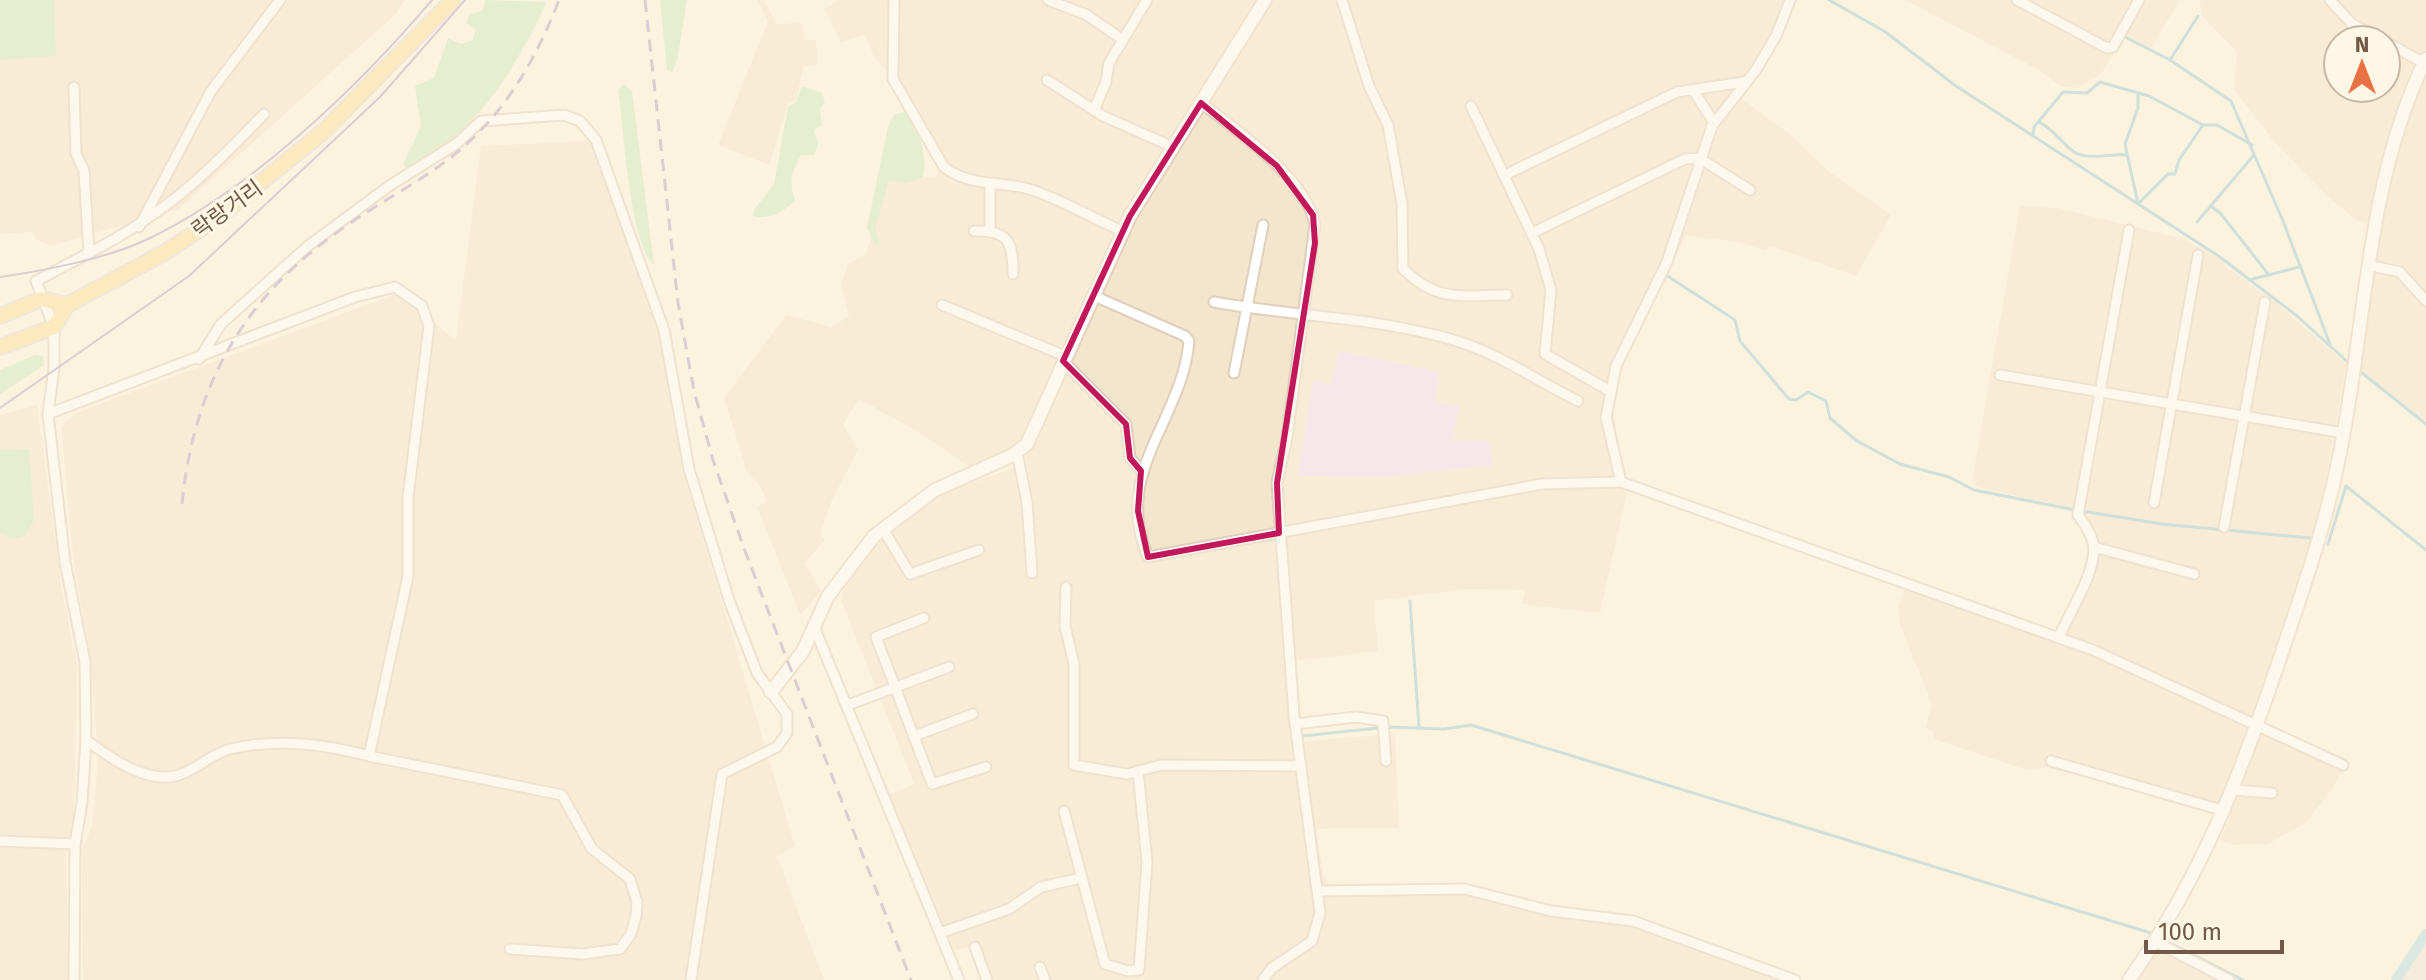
<svg xmlns="http://www.w3.org/2000/svg" width="2426" height="980" viewBox="0 0 2426 980" font-family="'Fira Sans','Noto Sans KR',sans-serif">
<style>
.residential{fill:#f4e5cd;fill-rule:evenodd}
.industrial{fill:#eae3db}
.education{fill:#f0dcf8}
.green{fill:#cce9be}
.lines{fill:none;stroke-linecap:round;stroke-linejoin:round}
.stream{stroke:#9ac9d7;stroke-width:3}
.canal{stroke:#b4dbe5;stroke-width:10}
.street-casing{stroke:#e0cfbb;stroke-width:13}
.secondary-casing{stroke:#e5d1b9;stroke-width:16}
.primary-casing{stroke:#e0dad7;stroke-width:18}
.street{stroke:#fff;stroke-width:9}
.secondary{stroke:#fff;stroke-width:12}
.primary{stroke:#fcdd96;stroke-width:14}
.tram{stroke:#b69fc4;stroke-width:2}
.rail{stroke:#b69fc4;stroke-width:3;stroke-dasharray:12 8;stroke-linecap:butt}
.marked{fill:none;stroke:#c2185b;stroke-width:6;stroke-linejoin:round}
.labels{text-anchor:middle;dominant-baseline:central;stroke-width:7;stroke-linejoin:round;paint-order:stroke}
.street-label{font-size:22px;fill:#725947;stroke:#fff7e5}
</style>
<rect width="100%" height="100%" fill="#fcf3df"/>
<g class="residential">
<path d="M0,0H405L396,14L179,209L50,246L35,239L33,232L0,234Z"/>
<path d="M757,0H764L777,24L802,23L805,40H816L818,65L804,67L796,99L788,104L769,165L718,145L768,21Z"/>
<path d="M838,0H1257L1190,110L1135,191L1026,437L1017,448L971,468L922,434L859,399L843,424L858,450L832,500L820,534L825,540L805,563L821,591L800,615L757,507L767,502L760,486L747,472L724,398L786,315L832,327L849,316L841,284L848,264L866,254L889,178L934,177L946,165L901,87L874,57L865,35L841,42L825,9Z"/>
<path d="M1273,0H1796L1781,37L1742,99L1791,135L1827,170L1891,215L1856,276L1770,246L1766,251L1740,242L1686,236L1620,369L1611,399L1627,492L1600,613L1522,604L1525,590L1465,589L1374,601L1378,651L1295,661L1303,741L1395,734L1399,828L1316,829L1323,874L1332,894H1465L1546,915L1638,924L1781,980H983L970,947L955,950L888,795L914,784L841,600L846,582L869,552L916,510L957,488L1012,469L1027,456L1127,233L1152,187Z"/>
<path d="M1905,0H2180L2151,48L2125,35L2101,74L2078,88L2060,86L2039,70Z"/>
<path d="M2200,0H2426V49L2391,141L2367,223L2356,220L2327,196L2272,139L2234,89L2237,52L2201,15ZM2338,40H2386V88H2338Z"/>
<path d="M2426,69V421L2360,370L2380,227L2400,142Z"/>
<path d="M589,141L650,297L663,347L685,479L795,846L777,856L824,980H83L82,850L92,826L98,762L91,663L73,556L61,426L78,412L396,294L456,340L481,146Z"/>
<path d="M2020,206L2058,208L2184,239L2221,259L2226,267L2273,300L2346,364L2320,514L2253,724L2344,767L2333,788L2306,823L2268,844L2232,845L2220,840L2230,817L2048,767L2027,770L1934,739V732L1925,728L1932,704L1900,625L1898,608L1906,586L2059,640L2082,605L2097,555L2083,511L1977,487L1972,481Z"/>
<path d="M37,405L61,584L77,665L74,820L66,855L68,980H0V415Z"/>
<path d="M2161,951L2216,980H2136L2153,955Z"/>
</g>
<path class="industrial" d="M2426,943V980H2402L2410,966Z"/>
<path class="education" d="M1339,351L1439,372L1435,402L1459,407L1452,440L1489,441L1492,465L1384,477L1298,476L1313,381L1331,385Z"/>
<g class="green">
<path d="M0,0H54L56,56L0,60Z"/>
<path d="M486,0L547,2C520,59 489,112 438,151C429,158 419,168 407,169L403,164L421,126L415,86L434,78L448,38L461,44L473,40L476,30L466,23L470,14L482,11Z"/>
<path d="M660,0H687L677,61L672,72L667,70Z"/>
<path d="M624,84L632,91L654,265C629,242 624,127 618,90Z"/>
<path d="M802,86L822,93L825,102L820,109L822,125L814,130L818,144L814,155H801C792,172 788,182 795,200C785,212 768,220 753,216L754,210L774,184L788,107L796,103Z"/>
<path d="M905,112C919,122 928,160 923,177L906,183L889,180L875,230L880,243L875,245L867,228L888,127L894,115Z"/>
<path d="M35,355L43,356L44,365L0,394V370Z"/>
<path d="M29,449L34,520L25,536L11,539L0,532V450Z"/>
</g>
<g class="lines">
<g class="stream">
<path d="M1829,0L1884,31L1956,86L2220,257L2297,316L2351,365"/>
<path d="M2127,38L2170,60L2231,101L2283,221L2330,344"/>
<path d="M2170,60L2198,16"/>
<path d="M2138,94V108L2125,144L2138,204"/>
<path d="M2039,122C2054,130 2062,143 2074,152C2088,161 2111,153 2126,155"/>
<path d="M2033,135L2034,127L2063,92L2087,93L2100,82L2149,96L2203,125H2217L2252,145"/>
<path d="M2138,204L2168,174H2175L2179,160L2203,125"/>
<path d="M2211,206L2221,214L2269,275"/>
<path d="M2197,222L2254,155"/>
<path d="M1663,273L1735,320L1740,341L1789,399L1796,400L1808,392L1826,401L1830,418L1857,441L1900,464L1949,477L1974,490L2075,510"/>
<path d="M2249,280L2299,267"/>
<path d="M2357,369L2426,424"/>
<path d="M2082,511L2162,524L2310,538"/>
<path d="M2328,544L2346,486L2426,550"/>
<path d="M1410,601L1419,727"/>
<path d="M1387,727L1444,729L1471,725L2151,933"/>
<path d="M1302,736L1379,728"/>
<path d="M2166,941L2243,980"/>
</g>
<path class="canal" d="M2396,980L2426,934"/>
<g class="street-casing">
<g id="street">
<path d="M894,0L893,79L944,167C970,187 1000,181 1029,189C1061,199 1092,218 1122,231"/>
<path d="M1048,0L1085,14L1122,39"/>
<path d="M1342,0L1369,86L1388,125L1402,204L1403,269C1438,303 1461,295 1507,295"/>
<path d="M1790,0L1777,34L1756,70L1712,126L1667,262L1616,366L1606,417L1621,482L2093,650L2343,765"/>
<path d="M2017,0L2107,48L2113,47L2139,0"/>
<path d="M2330,0L2352,24L2382,40"/>
<path d="M2386,42L2424,63"/>
<path d="M1047,80L1103,116L1173,147"/>
<path d="M74,87L76,153L84,171L89,253L36,281L54,327V368L48,414L65,562L85,662L86,740L82,803L75,844L74,980"/>
<path d="M1693,90L1714,123"/>
<path d="M1201,103C1236,129 1308,180 1315,225L1287,438L1277,483L1294,715L1320,913L1312,941L1272,968L1263,980"/>
<path d="M1471,106L1539,249L1551,290L1545,354L1608,390"/>
<path d="M1094,110L1106,82L1109,63L1147,0"/>
<path d="M1505,175L1677,92L1744,82"/>
<path d="M990,184V230"/>
<path d="M139,227L211,91L280,0"/>
<path d="M974,231C1009,230 1013,242 1013,274"/>
<path d="M1532,233L1685,159L1699,158L1750,190"/>
<path d="M89,253C166,213 205,176 264,114"/>
<path d="M2368,265L2400,272L2426,301"/>
<path d="M1092,295L1185,336L1189,341C1183,419 1111,473 1148,557L1542,484L1621,482"/>
<path d="M1214,302C1295,317 1383,317 1463,343C1504,357 1539,382 1578,401"/>
<path d="M942,305L1065,356"/>
<path d="M199,359L221,324L308,246L389,186L456,144L481,121L564,115L580,121L596,140L664,330L689,469L729,600L757,673L787,714V733L777,747L722,774L691,980"/>
<path d="M1063,361L1126,424L1130,458L1142,472"/>
<path d="M1234,373L1263,225"/>
<path d="M2000,375L2344,433"/>
<path d="M48,414L355,297L395,287L422,306L429,326L408,497V576L369,756L562,795L592,849L630,879L637,902L636,916L631,934L620,949L583,954L510,949"/>
<path d="M1017,453L1027,502L1032,573"/>
<path d="M2154,503L2198,255"/>
<path d="M2224,527L2265,302"/>
<path d="M883,529L910,574L979,550"/>
<path d="M2094,547L2194,574"/>
<path d="M1066,587L1065,626L1074,664V765L1127,774L1162,765L1301,766"/>
<path d="M924,618L876,637L932,784L986,767"/>
<path d="M815,629L959,980"/>
<path d="M2059,637C2068,615 2099,568 2093,543C2091,533 2084,523 2078,515L2129,230"/>
<path d="M848,705L949,667"/>
<path d="M1295,724L1356,717L1383,721L1386,761"/>
<path d="M914,736L973,714"/>
<path d="M86,740C109,757 145,783 175,776C194,772 210,754 230,749C276,738 325,744 369,756"/>
<path d="M2051,761L2225,811"/>
<path d="M2234,790L2272,793"/>
<path d="M1064,811L1105,964L1128,971L1139,970L1147,862L1138,771"/>
<path d="M0,841L75,844"/>
<path d="M1318,891L1465,889L1551,911L1633,921L1795,980"/>
<path d="M940,933L1009,909L1041,887L1081,878"/>
<path d="M2156,942L2229,980"/>
<path d="M975,947L987,980"/>
<path d="M1040,967L1045,980"/>
</g>
</g>
<g class="secondary-casing">
<g id="secondary">
<path d="M771,692L803,651L828,596L874,536L935,490L1013,455L1027,444L1130,216L1265,0"/>
<path d="M2129,980C2206,870 2244,766 2286,640C2309,572 2331,507 2343,436C2367,309 2368,177 2426,59"/>
</g>
</g>
<g class="primary-casing">
<g id="primary">
<path d="M0,316L41,299L67,305"/>
<path d="M0,347L54,327L67,305L162,254L216,219L324,131L453,0"/>
</g>
</g>
<use href="#street" class="street"/>
<use href="#secondary" class="secondary"/>
<use href="#primary" class="primary"/>
<g class="tram">
<path d="M0,277C43,271 109,258 148,239C251,190 358,87 432,0"/>
<path d="M0,408L189,276L380,97L465,0"/>
</g>
<g class="rail">
<path d="M645,0L678,303L694,391L713,460L745,551L911,980"/>
<path d="M182,504C194,382 246,293 349,224C385,199 427,178 460,150C507,110 537,57 559,0"/>
</g>
</g>
<path d="M0 0H2426V980H0ZM1201,103L1277,166L1313,215L1315,243L1277,483L1279,533L1148,557L1138,511L1141,471L1130,458L1126,424L1063,361L1130,216Z" fill="#fcf3df" fill-opacity=".55" fill-rule="evenodd"/>
<path class="marked" d="M1201,103L1277,166L1313,215L1315,243L1277,483L1279,533L1148,557L1138,511L1141,471L1130,458L1126,424L1063,361L1130,216Z"/>
<g class="labels">
<g class="street-label">
<text transform="translate(227 209) rotate(-36)">락랑거리</text>
</g>
</g>
<g transform="translate(2362 64)"><circle r="38" fill="#fff7e5" stroke="#c7b8a6" stroke-width="2"/>
<path d="M0-6L14 30L0 20L-14 30Z" fill="#e87242"/>
<text y="-12" font-size="22" font-weight="bold" text-anchor="middle" fill="#725947">N</text>
</g>
<path d="M2146 940v12h136v-12" fill="none" stroke="#725947" stroke-width="4"/>
<text x="2158" y="940" font-size="24" fill="#725947" stroke="#fff7e5" stroke-width="6" paint-order="stroke">100 m</text>
</svg>
